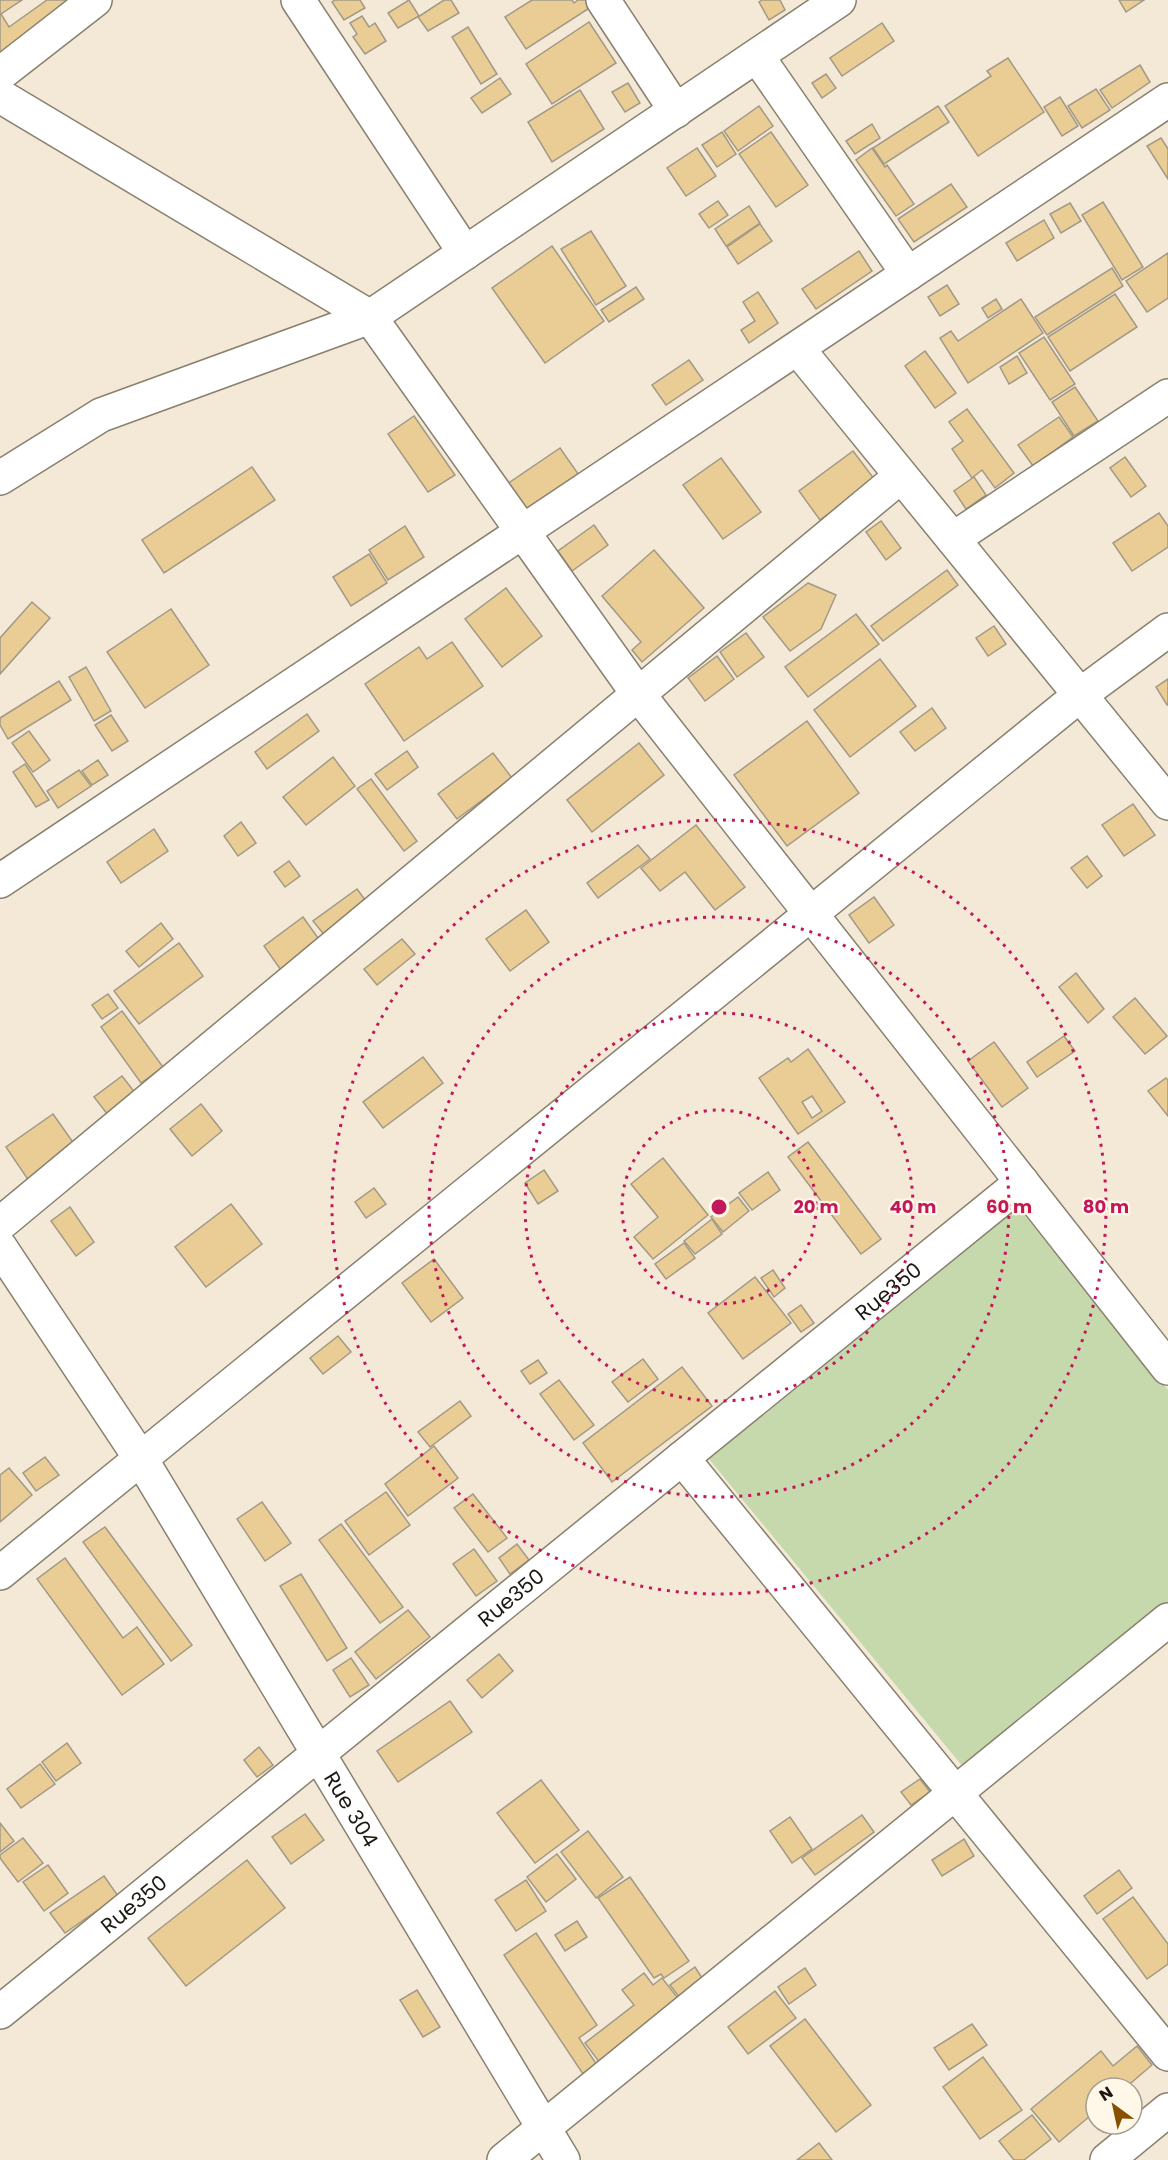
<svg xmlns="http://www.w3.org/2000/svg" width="1168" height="2160" viewBox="0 0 1168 2160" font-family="Poppins,sans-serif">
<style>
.green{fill:#c6d9ad}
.building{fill:#eacd94;stroke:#a29987;stroke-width:1.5;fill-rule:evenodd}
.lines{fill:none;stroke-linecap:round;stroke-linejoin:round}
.minor-casing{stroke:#89806f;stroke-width:36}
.minor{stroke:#fff;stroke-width:33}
.ring{fill:none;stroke:#c2185b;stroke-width:3;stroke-dasharray:3 6}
.labels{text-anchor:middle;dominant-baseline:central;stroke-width:4.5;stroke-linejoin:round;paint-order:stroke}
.street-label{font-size:21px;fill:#1c1912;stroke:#fff7e8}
.centre{fill:#c2185b;stroke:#fff7e8;stroke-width:3}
.ring-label{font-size:18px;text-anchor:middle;font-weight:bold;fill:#c2185b;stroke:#fff7e8;stroke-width:4.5;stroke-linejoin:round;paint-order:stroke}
</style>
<rect width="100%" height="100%" fill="#f4e9d7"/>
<path class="green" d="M1017,1206L1168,1390V1610L969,1774L709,1459Z"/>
<g class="building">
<path d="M0,0H22L1,14L9,27L47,0H86L0,58Z"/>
<path d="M335,0H360L365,8L344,20L332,2Z"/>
<path d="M409,0L419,16L398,28L388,13Z"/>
<path d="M444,0H451L459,13L428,31L418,17Z"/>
<path d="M532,0H572L574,3L578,0H586L591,7L526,49L505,17Z"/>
<path d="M762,0H780L785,10L769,20L759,2Z"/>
<path d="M1119,0H1144L1126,12Z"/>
<path d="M362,16L369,27L375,23L386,41L365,54L353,37L357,34L350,23Z"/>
<path d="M589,22L616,63L552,104L526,64Z"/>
<path d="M882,23L894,41L842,76L830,58Z"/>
<path d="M468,27L497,74L481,84L452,37Z"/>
<path d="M1008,58L1044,112L978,156L945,106L991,76L987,71Z"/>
<path d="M1140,65L1150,82L1112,108L1100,90Z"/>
<path d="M826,74L836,88L822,98L812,83Z"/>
<path d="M500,78L511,94L482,113L471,98Z"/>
<path d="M628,83L640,103L625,112L612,92Z"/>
<path d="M1096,89L1110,110L1082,128L1068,106Z"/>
<path d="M580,90L604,129L552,162L528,122Z"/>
<path d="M1060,97L1078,126L1062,136L1044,107Z"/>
<path d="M759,106L773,126L738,151L724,131Z"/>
<path d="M938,106L949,122L884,164L873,148Z"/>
<path d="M872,124L880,138L855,154L846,141Z"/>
<path d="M722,132L736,154L717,167L702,145Z"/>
<path d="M771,132L808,185L776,207L739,154Z"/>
<path d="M1161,138L1168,149V179L1147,146Z"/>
<path d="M697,148L716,176L686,196L667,168Z"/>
<path d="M872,148L885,167L887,165L914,204L896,216L856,160Z"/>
<path d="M951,184L967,207L914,242L898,219Z"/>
<path d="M718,201L728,215L709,228L699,214Z"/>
<path d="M1103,202L1143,267L1122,280L1082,215Z"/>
<path d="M1070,203L1081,221L1061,233L1050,214Z"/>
<path d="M749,206L760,223L726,246L715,229Z"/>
<path d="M1044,220L1054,238L1017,261L1006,243Z"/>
<path d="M760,224L772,241L738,264L727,247Z"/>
<path d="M591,231L626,286L596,305L561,249Z"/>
<path d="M552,246L604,321L545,363L492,288Z"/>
<path d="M859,251L872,271L816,309L802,289Z"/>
<path d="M1168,253V298L1147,312L1126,281Z"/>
<path d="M1112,268L1123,286L1047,335L1035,317Z"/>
<path d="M947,285L959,304L940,316L928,297Z"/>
<path d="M636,287L644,299L609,322L601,310Z"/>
<path d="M758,292L778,323L749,343L741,330L755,321L743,302Z"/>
<path d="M1115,294L1137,327L1070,371L1048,337Z"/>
<path d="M996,299L1002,309L988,318L982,308Z"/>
<path d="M1021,299L1043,333L968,383L940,338L951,331L958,341Z"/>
<path d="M1044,337L1075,384L1050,400L1019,353Z"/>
<path d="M925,351L956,393L935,408L905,366Z"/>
<path d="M1017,356L1027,373L1009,384L1000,367Z"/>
<path d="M689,360L703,380L666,405L652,385Z"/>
<path d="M1075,387L1098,421L1074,436L1052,402Z"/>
<path d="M967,409L1014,473L995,488L982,470L972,478L952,449L963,441L949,422Z"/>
<path d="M414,416L455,475L428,492L388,434Z"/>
<path d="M1059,417L1073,437L1033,466L1018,445Z"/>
<path d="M560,448L581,478L528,515L507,484Z"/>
<path d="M853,451L875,480L820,520L799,491Z"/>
<path d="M1125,457L1146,486L1131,497L1110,468Z"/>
<path d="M721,458L761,512L723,539L683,485Z"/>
<path d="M252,467L275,500L164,573L142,540Z"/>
<path d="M974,477L986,495L966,509L954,491Z"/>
<path d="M1159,513L1168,526V547L1132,571L1113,543Z"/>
<path d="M881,521L901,548L886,560L866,532Z"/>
<path d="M594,525L608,545L572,571L558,551Z"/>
<path d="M405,526L424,557L388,580L369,550Z"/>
<path d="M654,550L704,608L642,662L632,650L641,642L602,596Z"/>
<path d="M369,554L387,583L351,606L333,577Z"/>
<path d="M947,570L958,585L883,641L871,626Z"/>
<path d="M808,583L836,595L821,629L790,651L763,617Z"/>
<path d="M506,588L542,636L502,667L465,619Z"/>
<path d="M32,602L50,618L0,674V638Z"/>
<path d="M171,609L209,665L145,708L107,652Z"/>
<path d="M856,614L879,644L808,697L785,667Z"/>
<path d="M994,626L1006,644L988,656L976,638Z"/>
<path d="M746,633L764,657L737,677L720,652Z"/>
<path d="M452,642L483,686L404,741L365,684L419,647L427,659Z"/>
<path d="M717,656L734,679L705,701L688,678Z"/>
<path d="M880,659L916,706L850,757L814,710Z"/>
<path d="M86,667L111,711L94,721L69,677Z"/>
<path d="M1168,679V705H1167L1156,687Z"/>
<path d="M59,681L71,700L8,739L0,725V718Z"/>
<path d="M932,708L946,728L915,751L900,732Z"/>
<path d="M307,714L319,731L267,769L255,752Z"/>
<path d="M111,715L128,741L112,751L95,725Z"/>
<path d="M807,721L859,793L787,846L734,775Z"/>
<path d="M29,731L50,760L33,772L12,743Z"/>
<path d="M639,743L664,775L592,832L567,800Z"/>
<path d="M407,751L418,767L387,790L375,774Z"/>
<path d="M493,753L512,778L457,819L438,794Z"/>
<path d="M333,757L355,786L306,825L283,797Z"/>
<path d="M98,760L108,775L92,785L82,771Z"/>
<path d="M25,764L49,800L36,807L13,772Z"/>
<path d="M79,770L91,786L58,808L47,791Z"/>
<path d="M371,779L417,841L404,851L357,789Z"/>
<path d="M1133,804L1155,835L1124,856L1102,825Z"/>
<path d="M241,822L256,843L238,856L224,836Z"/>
<path d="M696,825L745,887L715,910L685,872L660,891L641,868Z"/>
<path d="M154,829L168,851L121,883L107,862Z"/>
<path d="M638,845L650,859L598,898L587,883Z"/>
<path d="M1087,856L1102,876L1087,888L1071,868Z"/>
<path d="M289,861L300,876L285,887L274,872Z"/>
<path d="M357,889L369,905L326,937L313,921Z"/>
<path d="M874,897L894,925L869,943L849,915Z"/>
<path d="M526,910L549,942L510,971L486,939Z"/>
<path d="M303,917L323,945L283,973L264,946Z"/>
<path d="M161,923L173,939L139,967L126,951Z"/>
<path d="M402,939L415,954L377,985L364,969Z"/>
<path d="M179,943L203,976L139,1024L114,991Z"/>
<path d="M1076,973L1104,1009L1088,1023L1059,987Z"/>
<path d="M108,994L118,1008L102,1019L92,1005Z"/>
<path d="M1135,998L1167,1036L1145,1054L1113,1017Z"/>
<path d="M122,1011L163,1067L141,1083L101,1027Z"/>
<path d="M1064,1036L1075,1051L1037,1077L1027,1062Z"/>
<path d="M994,1042L1028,1088L1002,1107L968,1061Z"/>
<path d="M808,1049L845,1102L798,1134L759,1078L788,1058L791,1062ZM812,1096L822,1111L812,1118L802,1102Z"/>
<path d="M423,1057L443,1083L383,1128L363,1102Z"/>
<path d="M122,1076L136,1094L108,1115L94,1097Z"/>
<path d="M1166,1078L1168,1080V1116L1148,1091Z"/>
<path d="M201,1104L222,1131L192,1156L170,1129Z"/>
<path d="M53,1114L77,1148L29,1181L6,1147Z"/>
<path d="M808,1142L881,1239L861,1254L788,1157Z"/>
<path d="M663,1158L708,1215L653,1259L634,1237L658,1217L631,1184Z"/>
<path d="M544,1170L558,1191L538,1204L525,1183Z"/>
<path d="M768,1172L780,1190L752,1210L739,1193Z"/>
<path d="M374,1188L386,1204L366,1218L355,1202Z"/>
<path d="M738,1197L749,1211L723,1232L711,1217Z"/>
<path d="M231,1204L262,1244L206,1287L175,1247Z"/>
<path d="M70,1207L94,1242L76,1256L51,1221Z"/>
<path d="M712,1219L722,1234L695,1254L684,1241Z"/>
<path d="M684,1243L695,1258L666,1279L655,1264Z"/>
<path d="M434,1259L463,1298L431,1322L402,1283Z"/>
<path d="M773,1270L785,1288L774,1297L761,1278Z"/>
<path d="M755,1277L791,1323L743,1359L708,1313Z"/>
<path d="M801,1305L814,1323L801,1332L788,1314Z"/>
<path d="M338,1336L351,1352L323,1374L310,1358Z"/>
<path d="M643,1359L658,1379L628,1402L612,1382Z"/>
<path d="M538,1360L547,1373L530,1384L521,1371Z"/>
<path d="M682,1367L712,1406L612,1482L583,1443Z"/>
<path d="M559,1380L594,1425L574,1440L540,1394Z"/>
<path d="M460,1401L471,1416L430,1447L418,1432Z"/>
<path d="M434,1446L458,1478L408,1516L385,1484Z"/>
<path d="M45,1457L59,1475L36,1491L23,1473Z"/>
<path d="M9,1468L32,1495L0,1522V1475Z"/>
<path d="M386,1492L410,1525L369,1555L345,1521Z"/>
<path d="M473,1494L507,1538L488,1552L454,1508Z"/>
<path d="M262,1502L291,1543L265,1561L237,1519Z"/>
<path d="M341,1524L403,1607L380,1623L319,1540Z"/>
<path d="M105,1527L192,1645L171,1661L83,1542Z"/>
<path d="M517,1544L529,1560L510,1574L499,1558Z"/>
<path d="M474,1549L497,1581L476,1596L453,1564Z"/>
<path d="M65,1558L123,1638L137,1627L164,1664L122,1695L37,1579Z"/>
<path d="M301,1574L347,1648L327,1661L280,1586Z"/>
<path d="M408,1610L430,1637L376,1679L355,1652Z"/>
<path d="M499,1654L513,1671L482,1698L467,1680Z"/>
<path d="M351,1658L369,1685L350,1697L333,1670Z"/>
<path d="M450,1701L472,1732L398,1782L377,1751Z"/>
<path d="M67,1743L81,1763L56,1781L42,1762Z"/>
<path d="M259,1747L273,1765L257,1777L244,1760Z"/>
<path d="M40,1764L55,1784L21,1808L7,1789Z"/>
<path d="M920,1779L930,1792L911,1805L901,1792Z"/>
<path d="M541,1780L579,1830L535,1863L497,1813Z"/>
<path d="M305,1814L324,1840L291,1864L272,1837Z"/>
<path d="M862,1815L874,1832L815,1875L802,1858Z"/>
<path d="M790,1817L812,1849L792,1863L770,1831Z"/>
<path d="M0,1823L14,1841L0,1852Z"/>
<path d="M588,1831L623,1877L596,1898L561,1852Z"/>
<path d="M23,1838L43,1863L18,1882L0,1858V1855Z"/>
<path d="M964,1839L974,1856L942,1876L932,1860Z"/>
<path d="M557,1854L576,1879L546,1902L527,1877Z"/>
<path d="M247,1860L285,1908L186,1986L148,1938Z"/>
<path d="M48,1865L68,1893L44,1911L23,1882Z"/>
<path d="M1119,1870L1132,1888L1097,1914L1084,1896Z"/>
<path d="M104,1876L118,1896L65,1933L50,1913Z"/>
<path d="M630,1877L689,1961L664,1978L661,1974L654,1978L598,1898Z"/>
<path d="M526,1880L546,1911L516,1931L495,1900Z"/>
<path d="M1133,1897L1168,1944V1964L1147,1979L1103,1919Z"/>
<path d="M577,1921L587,1937L565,1951L555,1935Z"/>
<path d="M536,1933L597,2025L579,2038L597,2065L583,2074L504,1955Z"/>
<path d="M695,1967L704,1981L680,1998L670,1985Z"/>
<path d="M805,1968L816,1985L789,2004L778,1987Z"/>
<path d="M644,1973L653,1985L662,1978L681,2002L600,2063L585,2043L634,2005L622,1990Z"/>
<path d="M417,1990L440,2027L423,2037L400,2000Z"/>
<path d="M775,1991L796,2018L748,2054L728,2027Z"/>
<path d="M805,2019L871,2105L836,2132L770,2046Z"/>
<path d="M972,2024L987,2045L949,2070L934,2048Z"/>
<path d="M1137,2046L1152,2065L1125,2088H1096V2111L1059,2142L1031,2109L1101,2051L1113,2066Z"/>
<path d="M983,2057L1022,2110L980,2139L943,2087Z"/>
<path d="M1032,2115L1051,2139L1024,2160H1014L999,2141Z"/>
<path d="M819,2143L832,2160H797Z"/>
</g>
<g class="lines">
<g class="minor-casing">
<g id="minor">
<path d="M298,0L465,253"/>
<path d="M603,0L676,111"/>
<path d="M757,56L908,274"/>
<path d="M0,74L95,0"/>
<path d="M0,96L370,317L638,694L1168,1368"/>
<path d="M798,349L1168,803"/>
<path d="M0,478L101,415L370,317L839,0"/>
<path d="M953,539L1168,396"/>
<path d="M0,881L1168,100"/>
<path d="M0,1224L901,476"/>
<path id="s1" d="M0,1247L141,1459L563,2160"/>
<path d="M682,1458L1168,2054"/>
<path d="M0,1573L1080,695L1168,630"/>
<path id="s2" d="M0,2012L1022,1182"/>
<path d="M504,2160L1168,1620"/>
<path d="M1107,2160L1168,2110"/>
</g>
</g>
<use href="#minor" class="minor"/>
</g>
<g class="ring">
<circle cx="719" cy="1207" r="97"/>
<circle cx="719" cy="1207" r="194"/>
<circle cx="719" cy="1207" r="290"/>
<circle cx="719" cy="1207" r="387"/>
</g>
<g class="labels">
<g class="street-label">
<text stroke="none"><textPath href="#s2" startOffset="1144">Rue350</textPath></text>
<text stroke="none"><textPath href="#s2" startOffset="658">Rue350</textPath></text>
<text stroke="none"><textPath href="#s1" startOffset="663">Rue 304</textPath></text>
<text stroke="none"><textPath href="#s2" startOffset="172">Rue350</textPath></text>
</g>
</g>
<circle cx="719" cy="1207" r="9" class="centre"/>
<g class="ring-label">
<text x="816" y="1213">20 m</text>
<text x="913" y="1213">40 m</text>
<text x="1009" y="1213">60 m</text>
<text x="1106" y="1213">80 m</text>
</g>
<g transform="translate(1114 2106) rotate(327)"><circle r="28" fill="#fff7e8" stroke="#a49e92" stroke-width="1.5"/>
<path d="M0-4.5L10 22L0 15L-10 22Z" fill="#875100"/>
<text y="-9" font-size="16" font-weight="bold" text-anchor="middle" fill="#1c1912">N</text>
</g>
</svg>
